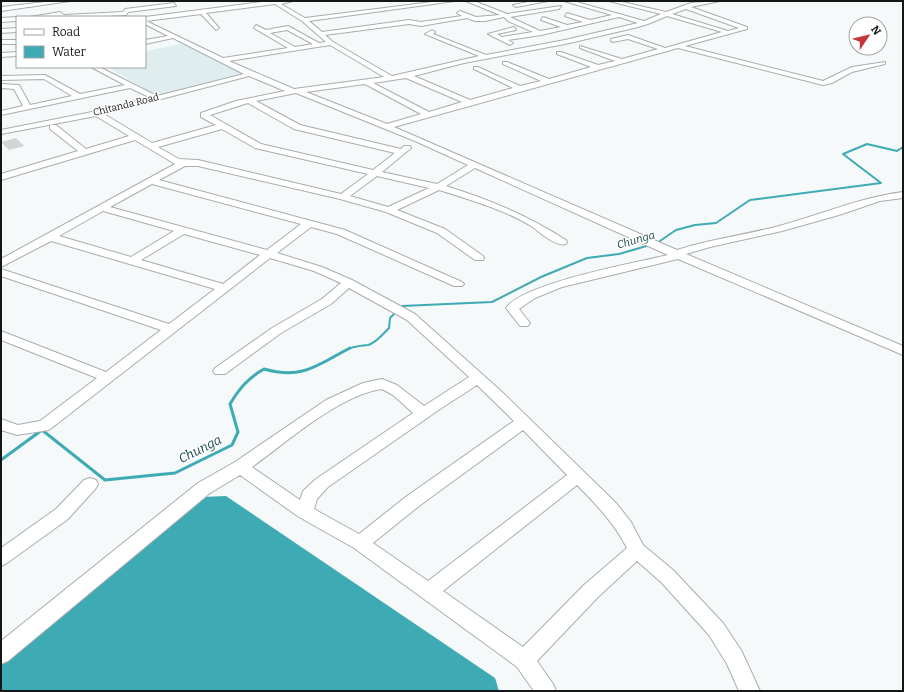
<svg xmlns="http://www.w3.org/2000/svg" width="904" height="692" viewBox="0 0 904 692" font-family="Bitter,serif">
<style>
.built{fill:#dfedee}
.water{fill:#3eabb4}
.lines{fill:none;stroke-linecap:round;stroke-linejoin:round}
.stream-far1{stroke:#3eabb4;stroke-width:2}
.stream{stroke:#3eabb4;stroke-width:3}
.building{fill:#d1d5d6}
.minor-casing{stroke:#a9adad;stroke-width:2}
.minor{fill:#fff;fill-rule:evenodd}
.labels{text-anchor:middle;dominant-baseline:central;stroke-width:3;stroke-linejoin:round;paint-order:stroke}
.far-street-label{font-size:10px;fill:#151717;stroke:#fff}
.far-water-label{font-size:11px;font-style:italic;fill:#19494d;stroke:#fff}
.water-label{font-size:13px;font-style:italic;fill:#19494d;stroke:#fff}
</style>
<rect width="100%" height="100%" fill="#f5f9fa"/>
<path class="built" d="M182,44L243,73L157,96L108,67H145V51Z"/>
<path class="water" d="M226,496L495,678L499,691H1V661L202,497Z"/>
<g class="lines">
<g class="stream-far1">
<path d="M657,243L676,230L695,225L716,223L750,200L881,183L843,154L867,144L897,151L903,147"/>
<path d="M402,306L492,302L541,277L587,258L619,254L650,245"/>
<path d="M348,349C355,346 361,346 368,345C376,343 383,334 389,328L390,318L396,312"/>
</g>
<path class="stream" d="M1,460L42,430L105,480L175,473L232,445L238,432L230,404C239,389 248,378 264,369C303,380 317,365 350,348"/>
</g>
<path class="building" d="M16,138L24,146L9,150L1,142Z"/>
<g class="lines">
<g class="minor-casing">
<g id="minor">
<path d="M54,1H70L1,11V7Z"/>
<path d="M270,1H293L281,4L305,18L440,1H455L309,21L322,32L409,20L421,22L462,16L457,13L460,11L476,17L500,15L466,1H474L507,14L561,6L559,9L510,17L540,31L561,27L541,20L543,17L567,25L583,22L565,16L567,13L590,20L612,15L564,1H573L644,21L661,14L609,1H618L666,12L691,3L720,1L691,7L747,27V29L685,46L823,81L852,67L885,62V64L852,72L832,83L823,85L678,48L394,127L677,250C710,239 745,235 779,226C820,215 861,197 903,192V198L880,201L839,215L782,231L710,247L686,254L903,346V355L678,259L562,287L535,298L519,309L530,323L528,326H520L506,308C523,283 635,263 668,255L475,168L446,186C490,200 527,215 566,240L567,242L566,244C555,247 540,232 531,226C505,210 468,199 439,190L397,210L445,229L483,256L484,258L483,260H475L437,233L386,212L340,199L198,166H185L159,180L345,230L462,282L464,284L462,286H454L337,234L311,227L277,253L322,267L352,280L415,314L502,392L616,503L631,522L643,545L673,570L723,623L741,650L760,691H739L727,664L709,635L661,582L637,561L598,597L537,661L553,684L556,691H534L517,667L498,653L354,548L299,517L240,475L210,493L8,661L1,664V641L198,483L235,462L326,400L363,383L382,379L397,385L424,406L469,377L407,320L349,288L331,304L281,333L225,374H215L213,371L215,368L272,328L322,299L341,283L314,271L270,258L49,430L17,435L1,430V419L18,425L40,421L97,378L1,340V331L106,372L161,330L1,276V269L169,324L215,289L51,241L1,267V259L175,164L135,140L1,180V174L78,151L50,129V125H56L86,149L129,136L96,116L1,134V130L97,111L149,97L130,88L1,115V111L23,106L14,89L1,88V84L19,85L30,105L72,96L44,79L1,80V76L45,75L80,94L125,85L91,67H99L157,96L244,74L173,38L145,44V40L168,36L145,24V17ZM275,4L302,21L326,42L319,43L288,26L266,30L256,25L254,28L288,48L223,58L146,21L201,14L216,30L219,28L206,13ZM686,9L739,28L728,31L672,14ZM667,16L722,32L665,48L628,35L611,39V41L613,42L628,39L658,49L622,59L580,46V48L615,61L598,65L561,52H557V54L591,67L549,79L507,62H503V64L541,81L520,86L478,67H474V69L513,88L470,100L414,76L464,63L565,44L634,28L648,24ZM504,17L508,21L533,32L502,37L497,34L516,30L514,27L488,34L510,45L513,43L508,40L541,35L619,17L638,23L565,40L486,55L433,34L435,32L432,30L425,34L479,56L392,76L333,42L325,35L409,24L421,26L467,18L475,21H485ZM287,30L313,44L295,47L270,33ZM330,45L384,77L294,89L229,61ZM249,76L285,91L236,101L201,113V117L216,125L152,143L104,114ZM406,78L462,102L429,112L373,83ZM365,84L421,114L387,124L306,92ZM296,93L415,141L468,165L437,184L382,172L411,148L410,146H404L401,149L300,125L256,101ZM248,103L294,129L395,153L373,170L261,144L210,115ZM222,129L255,148L368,174L341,194L198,160L179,159L158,147ZM377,176L429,188L388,207L350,196ZM152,184L301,224L267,250L110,207ZM103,211L174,231L131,257L59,236ZM184,234L260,255L223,284L141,260ZM477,385L514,421L407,496L359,534L314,509L317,499L328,487L440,409ZM382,389L393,395L413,413L316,479L303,491L300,500L252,467C287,442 339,395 382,389ZM523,430L567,475L428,581L373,543L419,506ZM577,485C597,505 614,523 627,548L584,585L523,647L443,591Z"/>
<path d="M534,1H548L516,7L513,5Z"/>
<path d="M174,3L176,6L128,12L126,15L89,17H30L60,12L64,15L123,12L125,9Z"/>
<path d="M17,17V21L1,22V18Z"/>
<path d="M17,28V32L1,33V29Z"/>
<rect x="1" y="40" width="16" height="4"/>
<path d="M17,52V56L1,57V53Z"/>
<path d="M90,478L96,480L98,484L96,488L68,519L7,563L1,566V548L56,509L84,480Z"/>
</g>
</g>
<use href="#minor" class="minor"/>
</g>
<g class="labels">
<g class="far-street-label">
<text transform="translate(126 105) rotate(-14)">Chitanda Road</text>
</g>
<g class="far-water-label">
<text transform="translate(636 240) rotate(-16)">Chunga</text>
</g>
<g class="water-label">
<text transform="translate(200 449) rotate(-27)">Chunga</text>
</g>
</g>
<rect width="904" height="692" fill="none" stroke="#151717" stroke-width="4"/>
<rect x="16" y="16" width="130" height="52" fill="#ffffff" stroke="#a1a2a2"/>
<rect x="24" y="29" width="20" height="6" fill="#ffffff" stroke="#a1a2a2"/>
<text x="52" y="36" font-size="12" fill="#151717">Road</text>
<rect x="24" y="46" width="20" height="12" fill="#3eabb4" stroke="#a1a2a2"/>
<text x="52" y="56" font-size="12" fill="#151717">Water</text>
<g transform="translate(868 36) rotate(55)"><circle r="19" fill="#ffffff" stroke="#a1a2a2"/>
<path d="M0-3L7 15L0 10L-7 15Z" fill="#c4343c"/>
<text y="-6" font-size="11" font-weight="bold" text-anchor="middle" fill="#151717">N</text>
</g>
</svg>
